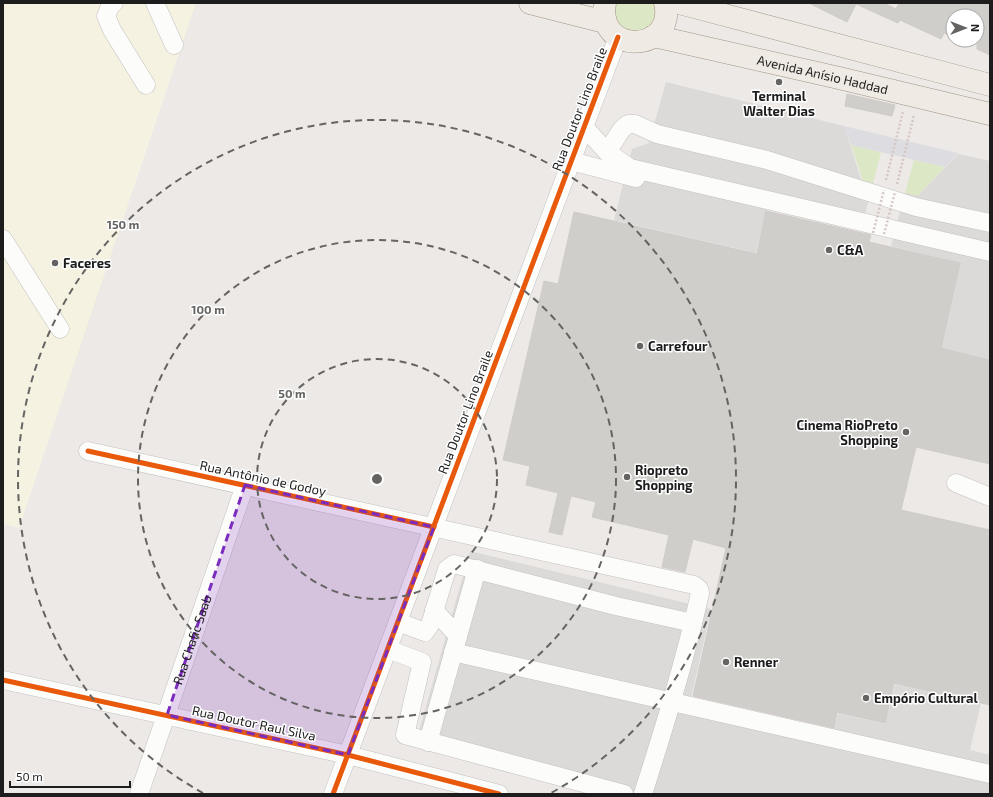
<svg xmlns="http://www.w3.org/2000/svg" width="993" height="797" viewBox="0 0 993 797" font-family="'Exo 2',sans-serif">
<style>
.education{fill:#f5f2e2}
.grass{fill:#dce7c6}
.parking{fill:#dcdad9}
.plaza{fill:#dddce0}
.building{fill:#d0cecb;stroke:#cfcbc8}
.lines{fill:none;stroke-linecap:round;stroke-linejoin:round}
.minor-casing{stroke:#c3c1c0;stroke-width:19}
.major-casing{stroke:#a19484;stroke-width:23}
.path{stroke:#d5c7c6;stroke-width:2.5;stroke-dasharray:2 2;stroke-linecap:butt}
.minor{stroke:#fcfcfb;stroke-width:18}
.major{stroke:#efeae4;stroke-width:22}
.path-bridge{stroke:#d5c7c6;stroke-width:2.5;stroke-dasharray:2 2;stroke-linecap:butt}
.cycleway-casing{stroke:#fff;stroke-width:8}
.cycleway{stroke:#e8590c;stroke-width:5}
.marked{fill:#7b2cbf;fill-opacity:0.2;stroke:#7b2cbf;stroke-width:3;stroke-dasharray:8 5;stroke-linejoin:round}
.ring{fill:none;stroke:#656463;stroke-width:2;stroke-dasharray:7 5}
.poi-dot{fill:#656463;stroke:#fff;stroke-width:1.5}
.labels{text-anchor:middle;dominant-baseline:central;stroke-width:3;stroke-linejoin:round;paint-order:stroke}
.street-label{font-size:13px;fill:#1d1d1d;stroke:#fff}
.poi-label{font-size:13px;font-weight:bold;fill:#1d1d1d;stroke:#fff;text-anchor:start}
.centre{fill:#656463;stroke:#fff;stroke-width:2}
.ring-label{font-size:12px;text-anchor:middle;font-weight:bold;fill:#656463;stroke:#fff;stroke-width:3;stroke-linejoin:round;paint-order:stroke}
</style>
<rect width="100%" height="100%" fill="#ece9e6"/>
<path class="education" d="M3,3H196L19,528L3,524Z"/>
<g class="grass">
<path d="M611,3H658L660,10L650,31H619Z"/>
<path d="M851,145L881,152L873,184L863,181Z"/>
<path d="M914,160L945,167L918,196L905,193Z"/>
</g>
<g class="parking">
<path d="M666,82L844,126L862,182L873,185L861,229L767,207L756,253L614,220L632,149L649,143Z"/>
<path d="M958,154L990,161V359L941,348L960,263L891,246L905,193L918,196Z"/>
<path d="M470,551L711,609L691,698L834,731L838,713L885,724L895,684L981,703L970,750L990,755V794H596L415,745Z"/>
</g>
<path class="plaza" d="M844,126L907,141L958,153L945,167L851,145Z"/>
<g class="building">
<path d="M809,3H884L896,9L899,3H990V55L977,49V16H953V37L944,33L941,39L900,20L898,23L856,4L847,22Z"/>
<path d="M847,94L895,105L892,116L845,106Z"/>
<path d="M766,211L871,235L869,242L960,263L941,348L990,360V464L916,447L901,510L990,530V705L894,683L885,723L837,712L834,728L693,696L726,548L693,539L685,572L662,567L669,535L592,517L596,502L571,496L562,535L549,532L558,493L526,485L530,466L503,460L544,281L558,284L574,212L757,254Z"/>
</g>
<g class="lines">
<g class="minor-casing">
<g id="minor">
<path d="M114,3L110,6L106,16L112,30L146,85"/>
<path d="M155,3L174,45"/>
<path d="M585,128L607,152L630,168L990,252"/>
<path d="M607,152L622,129L628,124H635L657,134L767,160L916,207L990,223"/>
<path d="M571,161L636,178"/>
<path d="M3,239L60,329"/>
<path d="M88,451L694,585L699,589L700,593C685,661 664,728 643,794"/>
<path d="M956,483L990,497"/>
<path d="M434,610L458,636"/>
<path d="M398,622L425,632L430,625L447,569L454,564L616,606L693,623"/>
<path d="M388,649L422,662L405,735L624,794"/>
<path d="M453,652L990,774"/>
<path d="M3,680L348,755L499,794"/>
<path d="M428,742L477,569"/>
<path id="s1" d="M139,794L245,485"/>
<path d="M333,794L618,37"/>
</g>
</g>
<g class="major-casing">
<g id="major">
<path d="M530,3L605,22"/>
<path d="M605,3C596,57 677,52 665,3"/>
<path d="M679,3L990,85"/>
<path id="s2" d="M654,36L839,78L990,114"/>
</g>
</g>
<g class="path">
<path d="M886,180L903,111"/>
<path d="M897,184L914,115"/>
</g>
<use href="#minor" class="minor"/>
<use href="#major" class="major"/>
<g class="path-bridge">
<path d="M873,233L884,190"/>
<path d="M884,234L895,192"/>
</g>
<g class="cycleway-casing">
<g id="cycleway">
<path d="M88,451L434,527"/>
<path d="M3,680L348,755L499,794"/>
<path d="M333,794L618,37"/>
</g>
</g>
<use href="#cycleway" class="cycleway"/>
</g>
<path class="marked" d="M245,485L434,527L348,755L167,715Z"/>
<g class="ring">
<circle cx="377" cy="479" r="120"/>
<circle cx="377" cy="479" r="239"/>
<path d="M203 793A359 359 0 1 1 551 793"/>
</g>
<g class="poi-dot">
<circle cx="779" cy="82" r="4"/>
<circle cx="829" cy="250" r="4"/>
<circle cx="55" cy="263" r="4"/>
<circle cx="640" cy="346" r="4"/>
<circle cx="906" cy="432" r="4"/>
<circle cx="627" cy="477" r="4"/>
<circle cx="726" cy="662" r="4"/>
<circle cx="866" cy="698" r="4"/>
</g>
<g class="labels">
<g class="street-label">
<text stroke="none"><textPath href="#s2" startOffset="173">Avenida Anísio Haddad</textPath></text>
<text transform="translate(579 109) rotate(-69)">Rua Doutor Lino Braile</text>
<text transform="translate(465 412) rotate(-69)">Rua Doutor Lino Braile</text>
<text transform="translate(263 478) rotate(12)">Rua Antônio de Godoy</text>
<text stroke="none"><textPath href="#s1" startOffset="163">Rua Chafic Saab</textPath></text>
<text transform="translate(254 723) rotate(12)">Rua Doutor Raul Silva</text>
</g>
<g class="poi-label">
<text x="779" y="96" text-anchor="middle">Terminal<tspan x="779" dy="15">Walter Dias</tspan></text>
<text x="837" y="250">C&amp;A</text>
<text x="63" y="263">Faceres</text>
<text x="648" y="346">Carrefour</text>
<text x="898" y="425" text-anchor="end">Cinema RioPreto<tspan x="898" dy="15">Shopping</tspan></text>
<text x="635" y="470">Riopreto<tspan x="635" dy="15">Shopping</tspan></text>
<text x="734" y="662">Renner</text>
<text x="874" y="698">Empório Cultural</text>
</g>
</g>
<circle cx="377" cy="479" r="6" class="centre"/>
<g class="ring-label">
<text x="123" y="229">150 m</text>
<text x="208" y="314">100 m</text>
<text x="292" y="398">50 m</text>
</g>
<rect width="993" height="797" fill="none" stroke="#1d1d1d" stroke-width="8"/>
<g transform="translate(965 28) rotate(90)"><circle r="19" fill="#ffffff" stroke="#a5a5a5"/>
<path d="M0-3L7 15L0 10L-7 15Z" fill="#656463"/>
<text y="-6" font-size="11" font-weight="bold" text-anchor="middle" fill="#1d1d1d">N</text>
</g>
<path d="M10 781v6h120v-6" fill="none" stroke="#1d1d1d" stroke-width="2"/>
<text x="16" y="781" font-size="12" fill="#1d1d1d" stroke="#ffffff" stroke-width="3" paint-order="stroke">50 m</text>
</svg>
